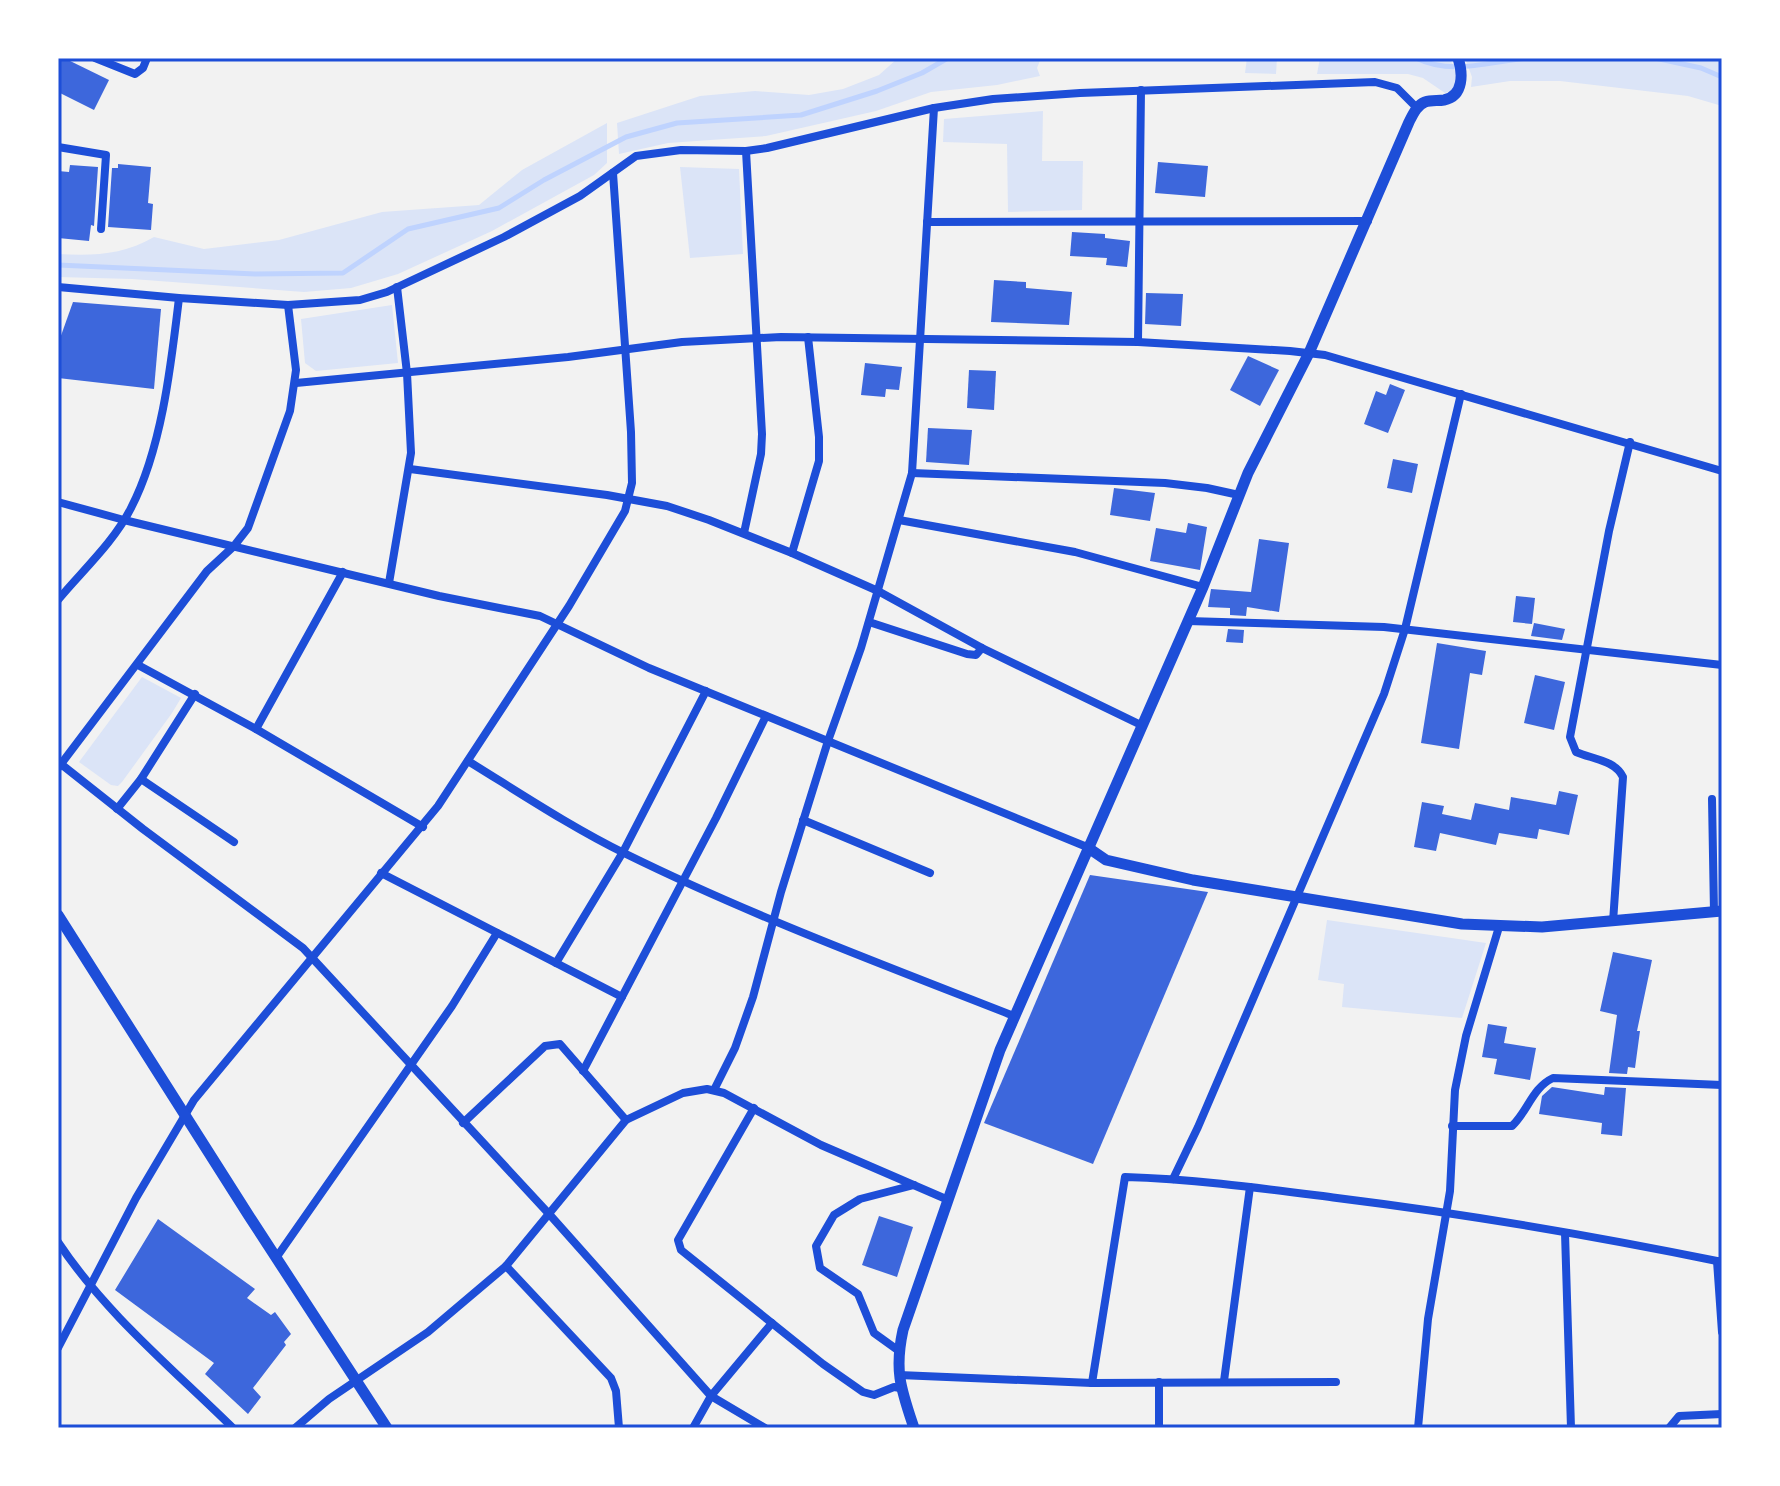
<svg xmlns="http://www.w3.org/2000/svg" width="1780" height="1486" viewBox="0 0 1780 1486" font-family="Arial,sans-serif">
<style>
.green{fill:#dbe4f7}
.lines{fill:none;stroke-linecap:round;stroke-linejoin:round}
.stream{stroke:#bfd3fe;stroke-width:5}
.building{fill:#3d67dc}
.minor{stroke:#1d4ed8;stroke-width:8}
.tertiary{stroke:#1d4ed8;stroke-width:11}
.neatline{fill:none;stroke:#1d4ed8;stroke-width:3}
</style>
<rect width="100%" height="100%" fill="#f2f2f2"/>
<g class="green">
<path d="M898,58H1041L1037,68L1040,76L997,85L931,92L876,111L766,136L668,143L619,154L617,123L700,96L755,91L809,95L843,89L879,75Z"/>
<path d="M1247,58H1277L1276,74L1245,73Z"/>
<path d="M1320,58H1449C1456,69 1458,77 1453,90L1445,93L1423,78L1408,74H1317Z"/>
<path d="M1465,58H1722V106L1688,96L1560,81H1510L1471,87L1472,77Z"/>
<path d="M1043,111L1042,161H1083L1082,210L1008,212L1007,144L943,142L944,119Z"/>
<path d="M607,123V163L594,175L492,231L398,274L351,288L304,292L132,279L58,277V254C93,256 123,255 154,237L204,249L279,240L382,212L479,205L522,170Z"/>
<path d="M680,167L739,169L743,254L690,258Z"/>
<path d="M392,305L398,363L316,371L305,363L301,319Z"/>
<path d="M142,677L181,698L172,713L122,782L118,786L111,785L79,762Z"/>
<path d="M1327,920L1486,943L1462,1018L1342,1007L1344,984L1318,980Z"/>
</g>
<g class="lines">
<g class="stream">
<path d="M1416,58C1452,76 1491,61 1529,58"/>
<path d="M1655,58L1701,68L1722,77"/>
<path d="M58,265L255,274L343,273L408,229L499,208L544,180L626,137L677,123L801,115L877,91L922,73L948,58"/>
</g>
</g>
<g class="building">
<path d="M58,58H64L109,80L94,110L58,92Z"/>
<path d="M1158,162L1208,166L1205,197L1155,193Z"/>
<path d="M118,164L151,167L148,203L153,204L151,230L108,227L112,168H118Z"/>
<path d="M70,165L98,167L94,226L91,225L89,241L58,238V171L69,172Z"/>
<path d="M1072,232L1105,234V238L1130,241L1127,267L1106,265L1107,258L1070,256Z"/>
<path d="M994,280L1026,282V288L1072,292L1069,325L991,322Z"/>
<path d="M1146,293L1183,294L1181,326L1145,324Z"/>
<path d="M73,302L161,309L154,389L58,378V344Z"/>
<path d="M1248,356L1279,370L1260,406L1230,390Z"/>
<path d="M865,363L902,367L899,390L886,389L885,397L861,395Z"/>
<path d="M969,370L996,371L994,410L967,408Z"/>
<path d="M1390,384L1405,390L1388,433L1364,424L1376,391L1386,395Z"/>
<path d="M928,428L972,430L969,465L926,462Z"/>
<path d="M1393,459L1418,464L1412,493L1387,488Z"/>
<path d="M1114,488L1155,493L1150,521L1110,515Z"/>
<path d="M1188,523L1207,527L1200,570L1150,561L1156,528L1186,533Z"/>
<path d="M1259,539L1289,543L1279,612L1247,607L1246,616L1230,615V608L1208,607L1211,589L1251,592Z"/>
<path d="M1516,596L1535,598L1532,624L1513,622Z"/>
<path d="M1534,623L1565,629L1562,640L1531,636Z"/>
<path d="M1228,629L1244,630L1243,643L1226,642Z"/>
<path d="M1437,643L1486,651L1482,675L1470,673L1459,749L1421,743Z"/>
<path d="M1535,675L1565,682L1554,730L1524,723Z"/>
<path d="M1559,791L1578,795L1569,835L1539,829L1537,839L1499,833L1496,845L1440,833L1436,851L1414,847L1422,802L1444,806L1442,814L1471,820L1475,803L1509,810L1511,797L1556,805Z"/>
<path d="M1090,875L1208,892L1093,1164L984,1123Z"/>
<path d="M1613,952L1652,960L1637,1031H1640L1635,1068L1628,1067L1627,1074L1609,1073L1617,1015L1600,1011Z"/>
<path d="M1488,1024L1507,1027L1504,1043L1536,1048L1530,1080L1494,1074L1497,1059L1482,1057Z"/>
<path d="M1552,1087L1604,1095L1605,1087L1626,1088L1622,1136L1601,1134L1602,1123L1539,1114L1542,1096Z"/>
<path d="M879,1216L913,1227L897,1277L862,1265Z"/>
<path d="M158,1219L255,1289L247,1298L271,1315L275,1312L291,1334L284,1342L286,1345L253,1388L261,1397L248,1414L205,1374L214,1363L115,1290Z"/>
</g>
<g class="lines">
<g class="minor">
<path d="M95,58L135,74L143,68L147,58"/>
<path d="M58,147L106,155L101,229"/>
<path d="M927,222L1368,221"/>
<path d="M58,287L179,298L288,305L360,300L387,292L504,237L580,196L636,156L681,150L746,151L767,148L934,108L993,99L1080,93L1375,82L1397,88L1417,108"/>
<path d="M1138,342L1141,90"/>
<path d="M296,383L568,357L682,342L781,337L1138,342L1290,351L1325,355L1722,471"/>
<path d="M410,469L607,495L667,506L709,520L792,553L878,591L982,648L1141,725"/>
<path d="M912,473L1165,483L1207,488L1239,495"/>
<path d="M58,502L124,520L439,596L540,616L649,668L1087,847"/>
<path d="M899,520L1075,552L1203,587"/>
<path d="M744,533L761,454L762,434L746,151"/>
<path d="M792,553L819,461V437L808,337"/>
<path d="M389,583L411,453L407,373L397,287"/>
<path d="M58,600C82,571 114,542 131,508C162,448 171,365 179,298"/>
<path d="M1188,621L1384,627L1722,665"/>
<path d="M869,622L967,654L976,655L982,648"/>
<path d="M138,665L256,729L423,827"/>
<path d="M256,729L343,572"/>
<path d="M468,761C520,793 571,827 626,854C752,916 884,965 1014,1016"/>
<path d="M61,764L143,829L303,948L550,1215L711,1396L765,1428"/>
<path d="M58,768L207,571L234,546L248,528L290,411L296,370L288,305"/>
<path d="M141,779L234,842"/>
<path d="M1712,799L1714,912"/>
<path d="M117,809L141,779L195,694"/>
<path d="M803,820L930,873"/>
<path d="M381,873L622,997"/>
<path d="M1613,922L1623,777C1615,760 1592,759 1576,752L1570,737L1609,531L1630,442"/>
<path d="M556,963L623,852L706,691"/>
<path d="M583,1071L716,818L766,716"/>
<path d="M714,1090L735,1048L753,997L781,892L828,741L861,648L912,473L934,108"/>
<path d="M754,1108L678,1240L681,1250L823,1364L863,1392L874,1395L894,1387L900,1388"/>
<path d="M463,1123L545,1046L560,1044L626,1120"/>
<path d="M1452,1126H1512C1528,1111 1532,1088 1553,1078L1722,1085"/>
<path d="M1173,1179L1198,1127L1384,694L1405,629L1461,394"/>
<path d="M1565,1233L1571,1428"/>
<path d="M58,1242C105,1313 173,1369 233,1428"/>
<path d="M276,1258L452,1006L497,933"/>
<path d="M1717,1261L1722,1332"/>
<path d="M506,1266L611,1378L616,1391L619,1428"/>
<path d="M58,1348L136,1198L194,1100L438,806L569,606L625,511L632,483L631,432L613,173"/>
<path d="M899,1351L874,1333L858,1294L820,1268L816,1246L834,1215L860,1199L914,1185"/>
<path d="M899,1375L1092,1383L1336,1382"/>
<path d="M1224,1381L1250,1187"/>
<path d="M1159,1382V1428"/>
<path d="M1092,1383L1125,1177C1196,1179 1267,1189 1337,1198C1466,1214 1595,1236 1722,1262"/>
<path d="M295,1428L329,1399L428,1332L506,1266L626,1120L683,1093L707,1089L724,1093L821,1145L946,1199"/>
<path d="M693,1428L711,1396L772,1323"/>
<path d="M1418,1428L1428,1319L1450,1191L1455,1090L1466,1036L1499,927"/>
<path d="M1669,1428L1679,1416L1722,1414"/>
</g>
<g class="tertiary">
<path d="M1087,847L1106,860L1193,880L1462,924L1542,927L1722,911"/>
<path d="M58,915L249,1216L387,1428"/>
<path d="M914,1428C901,1389 894,1371 903,1330L1000,1050L1203,587L1248,473L1309,353L1409,122C1413,114 1417,105 1425,102C1431,100 1438,101 1444,100C1464,96 1463,73 1458,58"/>
</g>
</g>
<rect width="1780" height="1486" fill="none" stroke="#ffffff" stroke-width="120"/>
<rect x="60" y="60" width="1660" height="1366" class="neatline"/>
</svg>
